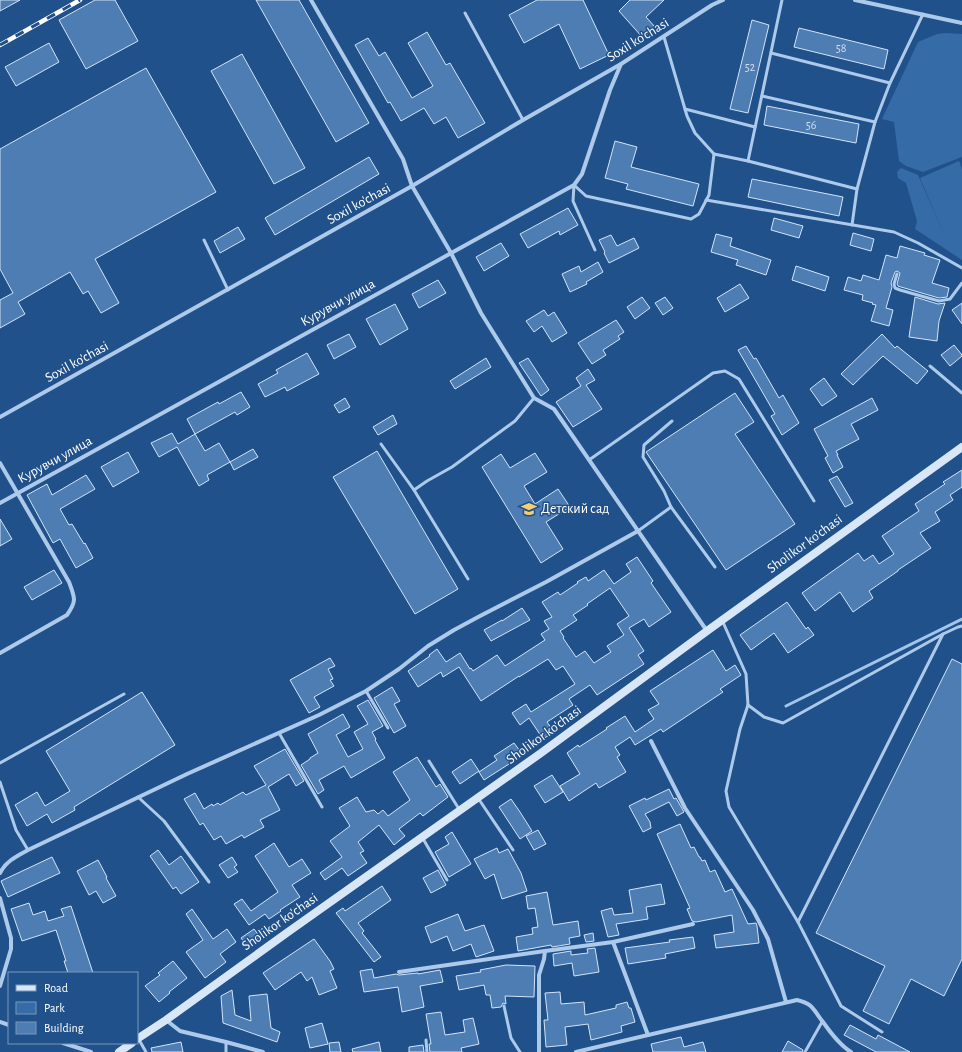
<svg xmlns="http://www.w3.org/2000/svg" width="962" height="1052" viewBox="0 0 962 1052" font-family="'Alegreya Sans',sans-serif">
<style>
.green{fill:#356ba7}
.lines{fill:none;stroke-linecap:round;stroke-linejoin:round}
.stream{stroke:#a1c5ec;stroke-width:3}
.building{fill:#4d7db3;stroke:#d2e4f8;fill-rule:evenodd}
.lane{stroke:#adcaeb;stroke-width:3}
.street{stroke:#adcaeb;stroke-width:4}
.secondary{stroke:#d8e7f8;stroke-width:8}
.rail-casing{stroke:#fff;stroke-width:4.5}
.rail{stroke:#21518a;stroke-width:3;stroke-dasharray:9;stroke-linecap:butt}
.labels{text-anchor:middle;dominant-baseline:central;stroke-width:3;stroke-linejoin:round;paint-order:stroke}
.number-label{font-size:12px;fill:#d2deec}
.street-label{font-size:14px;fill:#fff;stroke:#21518a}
.poi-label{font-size:14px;fill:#fff;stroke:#21518a;text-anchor:start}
</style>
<rect width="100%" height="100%" fill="#21518a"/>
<g class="green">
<path d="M946,33L962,34V157L923,172L906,166L899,161L894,122L882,119L918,42L937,34Z"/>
<path d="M959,161L962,169V260L915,229L917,221L906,183L898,178L897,172L901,168L918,175L947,241L920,178Z"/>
</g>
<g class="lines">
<path class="stream" d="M786,706L962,619"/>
</g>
<g class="building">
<path d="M0,0H20L0,11Z"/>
<path d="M95,0H115L138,41L86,69L59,20Z"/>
<path d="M256,0H299L369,123L336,142Z"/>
<path d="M537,0H583L609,55L580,69L559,24L524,43L509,15Z"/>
<path d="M630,0H664L646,17L655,27L643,38L619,11Z"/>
<path d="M752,20L769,25L748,113L730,109Z"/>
<path d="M799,28L888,50L884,69L794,47Z"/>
<path d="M427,32L446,65L450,63L485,123L458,138L446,117L434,124L424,108L401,121L390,102L388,103L355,45L368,38L379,56L385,52L412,98L433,86L408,43Z"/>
<path d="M49,43L59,62L16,86L5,67Z"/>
<path d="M242,54L305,168L274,184L211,71Z"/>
<path d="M146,68L216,192L95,259L119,303L101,313L88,291L83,294L70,272L18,302L25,314L0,328V300L13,293L0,269V149Z"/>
<path d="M767,106L859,124L856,143L764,125Z"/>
<path d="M615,141L637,147L631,167L699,184L693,206L626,189L628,184L605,178Z"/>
<path d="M369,157L379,174L275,235L265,218Z"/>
<path d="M752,179L843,197L839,216L748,197Z"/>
<path d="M568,208L578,225L560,235L559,231L528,248L520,234Z"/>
<path d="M774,218L803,226L799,238L771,230Z"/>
<path d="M238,227L245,239L220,253L214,241Z"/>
<path d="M853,233L874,239L871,251L850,245Z"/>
<path d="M716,234L732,238L730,246L771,260L766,275L736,265L738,260L711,252Z"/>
<path d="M611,235L617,246L634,238L639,248L609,263L604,253L605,252L599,240Z"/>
<path d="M501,243L509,256L484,271L476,257Z"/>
<path d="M900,246L925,253L924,255L940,260L932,283L949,288L947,297L939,298L901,287L898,286L897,284L900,273L897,271L895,272L891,283L892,287L886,308L893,310L889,326L871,321L876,305L872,304L873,303L862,300L863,295L844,290L848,277L861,281L863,275L879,280L886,255L897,258Z"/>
<path d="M598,262L603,272L586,282L587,284L570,292L562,274L579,266L581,272Z"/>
<path d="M796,266L829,277L825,291L792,280Z"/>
<path d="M438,280L446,293L419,308L412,294Z"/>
<path d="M740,284L749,298L725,312L717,298Z"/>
<path d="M642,297L650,308L635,319L627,307Z"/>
<path d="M665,297L673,308L663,315L655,303Z"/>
<path d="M915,297L938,304L945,303L939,321L937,341L909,337Z"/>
<path d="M962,303V324L952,310Z"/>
<path d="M395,304L408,329L380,345L366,319Z"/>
<path d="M544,310L548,316L554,312L567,333L552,342L542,326L534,332L526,321Z"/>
<path d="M616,320L624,332L618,336L620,339L603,350L606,355L592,364L578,343Z"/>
<path d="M349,334L356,347L334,359L327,345Z"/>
<path d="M882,334L895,348L897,346L928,371L917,384L883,356L853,385L841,374Z"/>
<path d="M954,345L962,355V356L950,366L941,355Z"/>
<path d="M746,346L754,359L756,358L779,398L783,395L799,423L782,435L771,416L775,414L738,350Z"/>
<path d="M307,353L319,374L287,391L285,387L265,397L258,384L278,373L276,370Z"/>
<path d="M486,358L491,367L455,389L450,381Z"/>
<path d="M528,358L549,390L541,396L519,363Z"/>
<path d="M588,369L595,380L586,385L602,409L573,427L556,402L581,386L576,378Z"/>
<path d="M824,378L837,396L822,406L810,389Z"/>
<path d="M241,392L250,407L237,415L235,412L195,434L187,419L218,402L219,404Z"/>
<path d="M735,393L754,422L735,434L795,524L726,570L646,452Z"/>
<path d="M345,398L350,407L339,413L334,405Z"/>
<path d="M872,398L878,410L851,424L859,439L836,451L838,455H837L843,467L833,473L825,458L828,456L814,429Z"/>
<path d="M393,415L397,424L378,435L373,427Z"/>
<path d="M172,433L178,444L195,434L205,451L219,443L230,462L207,475L209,480L199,486L177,447L159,457L151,443Z"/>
<path d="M253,449L258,457L234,470L230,462Z"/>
<path d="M377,451L458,589L415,614L333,477Z"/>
<path d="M128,452L139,472L113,487L101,467Z"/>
<path d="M535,453L547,472L524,486L535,504L558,489L570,507L546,522L563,549L541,563L482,467L501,454L510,468Z"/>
<path d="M962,470V487L950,495L953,500L935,512L940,521L920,533L931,548L898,570V571L869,591L873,598L853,612L840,592L815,611L802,593L858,553L864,561L873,555L879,564L894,554L882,536L919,511L915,504L945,484L943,482Z"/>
<path d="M86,475L95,489L60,509L69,525L72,524L84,544L85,543L93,558L76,568L60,539L53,543L27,495L47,484L52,495Z"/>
<path d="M837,476L853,503L845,507L829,480Z"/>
<path d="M0,519L12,539L0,546Z"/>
<path d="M637,557L653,581L651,583L671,612L649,627L644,619L629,628L644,651L638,655L644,664L597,695L590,685L569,699L573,705L547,722L554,732L543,739L529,718L520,725L512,713L526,704L531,712L575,684L563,666L556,670L548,659L519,677V676L481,701L459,667L443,677L441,672L418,687L408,671L430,656L429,655L437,649L446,662L460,653L470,669L471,668L473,671L497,655L505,666L545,640L541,634L549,629L544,621L552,617L542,602L558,592L560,595L578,583L577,582L586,577L588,581L604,570L614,584L631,572L626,564ZM610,588L629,616L617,624L624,635L607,646L611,652L594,663L585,651L576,657L563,638L564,637L560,631L577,620L573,615L588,605L587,604Z"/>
<path d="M54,570L62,583L32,600L24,587Z"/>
<path d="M787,602L806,629L808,627L814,635L788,653L774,633L751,650L740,635Z"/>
<path d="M522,608L530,620L491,641L484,630L502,620V621Z"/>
<path d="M713,650L726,671L735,665L741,675L720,689L723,692L663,732L661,729L635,745L630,737L615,747L620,755L617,757L626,772L599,788L596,783L569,801L560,786L580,774L567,753L578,745L579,747L607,729L606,728L625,716L635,732L654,719L648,710L659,704L650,691Z"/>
<path d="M330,658L335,666L328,669L333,679L330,680L334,686L314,697L320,707L309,713L290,680Z"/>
<path d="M952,659L962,664V959L944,996L911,979L889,1024L863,1011L885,966L816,933Z"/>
<path d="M392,687L400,701L394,704L406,726L394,733L374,698Z"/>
<path d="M142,692L175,745L74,807L75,810L52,823L47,814L27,826L15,805L37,792L45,806L70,791L46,751Z"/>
<path d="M368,700L383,726L372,732L376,739L375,740L385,758L351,778L344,766L319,780L324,790L318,794L301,765L310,759V758L318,753L308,734L343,714L350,727L336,735L348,757L363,749L354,732L368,724L357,706Z"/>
<path d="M514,743L523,755L484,780L479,772L497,760L494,756Z"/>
<path d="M285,749L304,781L296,786L289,774L268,787L280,810L260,820L264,827L244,838L242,835L226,844L221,836L214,840L203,823L200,825L184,799L195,793L204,809L212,804L213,806L218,803L220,805L243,792L246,795L266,785L254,766Z"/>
<path d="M417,757L436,787L440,784L448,797L423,816L420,813L399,829L405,836L394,845L379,825L358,842L364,851L360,853L367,863L348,876L342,868L325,880L320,873L342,857L330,841L350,826L339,808L357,797L366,812L374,810L378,814L383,810L388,816L410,800L393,772Z"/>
<path d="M471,759L479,771L460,784L452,772Z"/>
<path d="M552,775L563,792L545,803L534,786Z"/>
<path d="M669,789L674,799L676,798L684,812L677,816L669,802L645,814L650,822L651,828L643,832L629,806L645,798L646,800Z"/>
<path d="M511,799L520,812L532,831L520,839L499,807Z"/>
<path d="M680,824L691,848L694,847L699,857H700L702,861L705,860L710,872L715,870L725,892L732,889L748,924L756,923L757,926L759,943L716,948L714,935L734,932L732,915L696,922L692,921L687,909L690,908L657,834Z"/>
<path d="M538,830L546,844L534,850L526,836Z"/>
<path d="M452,832L471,864L449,877L435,852L449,844L445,837Z"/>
<path d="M274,843L289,867L302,859L311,873L292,885L300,897L280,910L281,911L269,919L265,914L249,925L234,904L242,899L251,911L278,892L255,856Z"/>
<path d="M497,848L499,853L508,849L521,873L527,891L502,899L494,874L485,879L474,859Z"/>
<path d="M158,850L169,865L181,856L199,882L181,894L176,887L173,889L150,856Z"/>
<path d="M52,857L60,873L8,897L1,881Z"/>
<path d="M232,857L237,865L234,867L238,872L228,878L219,865Z"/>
<path d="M98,860L107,877L106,878L116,896L103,903L96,891L89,895L77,871Z"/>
<path d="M438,870L446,885L431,893L423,878Z"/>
<path d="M661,884L665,904L646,907L648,919L616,924L619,935L608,937L601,911L612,908L614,915L633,913L629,890Z"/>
<path d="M382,886L391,900L358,923L364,931L362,933L381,957L374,962L336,913L343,908L345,911Z"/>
<path d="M547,892L553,925L578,921L580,936L569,938L570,944L552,947L551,945L518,951L516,937L533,934L532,928L538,927L535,908L528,909L526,896Z"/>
<path d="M29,903L33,915L45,911L48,921L64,916L61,909L71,906L93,973H68L64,961H66L56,930L22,941L11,909Z"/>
<path d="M192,909L213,939L227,929L236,942L220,954L226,962L205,978L186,952L203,940L186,914Z"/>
<path d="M458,914L465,931L484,925L494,951L476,957L471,944L453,951L447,936L431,943L425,927Z"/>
<path d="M254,929L260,937L247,946L241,938Z"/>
<path d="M593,933L594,941L586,942L584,935Z"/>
<path d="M693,937L695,948L665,954L666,958L628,964L625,948L670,942L669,940Z"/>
<path d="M314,939L330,961L334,969L330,971L337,988L319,995L312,977L307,981L301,972L275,990L263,973Z"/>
<path d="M595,948L599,972L574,976L572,963L554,966L553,954L571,951V955L588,953L587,949Z"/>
<path d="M173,961L187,978L169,992L170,993L159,1002L145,986L160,975L158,973Z"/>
<path d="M506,965L535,966L534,997L505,996L506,1004L503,1003L501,1007L492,1008L490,995H486L484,985L459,990L456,976L481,972L480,970Z"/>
<path d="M372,969L374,978L396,974L399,975L418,973V974L440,970L443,982L420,986L424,1007L402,1012L398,987L364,992L360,971Z"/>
<path d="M232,990L235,1015L251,1021L249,996L267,994L271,1028L280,1032L277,1042L223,1023L221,996Z"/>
<path d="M560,992L561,1004L584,1002L585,1015L616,1008V1005L627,1002L629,1008H631L635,1022L621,1026L622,1032L591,1040L588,1024L565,1027L567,1045L546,1047L544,1020H548L545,993Z"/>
<path d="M441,1012L445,1035L465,1032L463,1020L473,1018L479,1044L461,1048L462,1052H430L429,1044H431L426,1014Z"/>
<path d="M322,1023L328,1044L310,1048L305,1028Z"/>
<path d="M850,1025L876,1039L878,1035L910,1052H876L844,1035Z"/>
<path d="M681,1037L684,1047L703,1042L706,1052H653L651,1044Z"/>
<path d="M788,1041L803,1050L802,1052H782Z"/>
<path d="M181,1042L183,1052H152L151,1048Z"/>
<path d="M339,1042L341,1052H330L329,1043Z"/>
<path d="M379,1042L381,1052H353L352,1049Z"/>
<path d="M423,1045L424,1052H409V1047Z"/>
</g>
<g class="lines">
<g class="lane">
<path d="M465,13L523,120"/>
<path d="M771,53L890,83"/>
<path d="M762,96L875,122"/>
<path d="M685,109L755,127"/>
<path d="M714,154L748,161L857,189"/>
<path d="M748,161L782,0"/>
<path d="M706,200L894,232L918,243L962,268"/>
<path d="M852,225L857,189L875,122L890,83L923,14"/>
<path d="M204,240L228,290"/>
<path d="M595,250L573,201L574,185L586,196L691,219L699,214L709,195L714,154L695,133L687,116L664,37"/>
<path d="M897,274L894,284L895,288L900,290L939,301L950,299L962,283"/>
<path d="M930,366L962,393"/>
<path d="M381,444L414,490"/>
<path d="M589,460L713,373L725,371L739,379L814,501"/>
<path d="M671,507L715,567"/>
<path d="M638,531L671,507L664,491L643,457L644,445L672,421"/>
<path d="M468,579L414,490L427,481L452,467L515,421L534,398"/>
<path d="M722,620L746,674L748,705L740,729L726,791L729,807L798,922L841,1006L882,1032"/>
<path d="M366,691L388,728"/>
<path d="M748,705L764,717L783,723L943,634L958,627L962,626"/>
<path d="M279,733L322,807"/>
<path d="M429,761L459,809"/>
<path d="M0,763L124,694"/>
<path d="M0,782L16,830L28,850"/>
<path d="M138,797L164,821L209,882"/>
<path d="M478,798L513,850"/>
<path d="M422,837L447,880"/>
<path d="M798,922L943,634"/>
<path d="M504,1006L511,1038L520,1052"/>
<path d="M138,1038L146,1052"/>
<path d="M426,1040L427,1052"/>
<path d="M226,1052V1042"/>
<path d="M805,1052L822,1022"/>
</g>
<g class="street">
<path d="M311,0L403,159L412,186L451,253L481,313L534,398L554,409L707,631"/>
<path d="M855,0L962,23"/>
<path d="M0,417L412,186L523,120L621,64L712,5L723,0"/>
<path d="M0,463L69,582C75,598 77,601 67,615L0,653"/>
<path d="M0,503L574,185L582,174L610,90L621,64"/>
<path d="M651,741L685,808L753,910L768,939L786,1002"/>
<path d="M0,873C6,861 17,856 28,850L187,774L319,715L366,691L399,669L428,646L454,630L480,616L546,582L638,531"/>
<path d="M0,898L11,938V949L0,986"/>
<path d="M613,942L648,1035"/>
<path d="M399,972L545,951L613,942L693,924"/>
<path d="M166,1020L180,1031L226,1042L263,1052"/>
<path d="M0,1022L9,1025"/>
<path d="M63,1043L91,1052"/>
<path d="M539,1052V975L544,959L545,951"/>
<path d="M576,1052L797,1000C814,1004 813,1010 823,1022C830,1032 841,1046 851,1052"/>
</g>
<g class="secondary">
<path d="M137,1039L166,1020L288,932L541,753L707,631L962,447"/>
<path d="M119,1052L132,1043"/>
</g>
<g class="rail-casing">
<path id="rail" d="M0,45L80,0"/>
</g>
<use href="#rail" class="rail"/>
</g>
<defs>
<g id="school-bare" transform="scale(1.2)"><path d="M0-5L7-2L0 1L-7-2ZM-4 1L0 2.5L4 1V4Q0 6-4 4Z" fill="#f8cd6e" stroke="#21518a" stroke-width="2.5" paint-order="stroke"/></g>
</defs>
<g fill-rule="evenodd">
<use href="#school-bare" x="529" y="509"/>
</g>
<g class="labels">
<g class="number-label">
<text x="841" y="48">58</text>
<text x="750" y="67">52</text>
<text x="811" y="125">56</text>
</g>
<g class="street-label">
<text transform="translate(638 40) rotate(-32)">Soxil ko'chasi</text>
<text transform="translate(359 204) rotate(-29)">Soxil ko'chasi</text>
<text transform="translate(338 303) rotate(-29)">Курувчи улица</text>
<text transform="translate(77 362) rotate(-29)">Soxil ko'chasi</text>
<text transform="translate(55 460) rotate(-29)">Курувчи улица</text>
<text transform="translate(805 544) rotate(-36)">Sholikor ko'chasi</text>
<text transform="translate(544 735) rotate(-36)">Sholikor ko'chasi</text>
<text transform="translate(280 922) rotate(-35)">Sholikor ko'chasi</text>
</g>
<g class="poi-label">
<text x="541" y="509">Детский сад</text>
</g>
</g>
<rect x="8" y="972" width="130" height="72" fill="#21518a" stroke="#7a97b9"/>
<rect x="16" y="985" width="20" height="6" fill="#d8e7f8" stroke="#7a97b9"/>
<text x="44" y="992" font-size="12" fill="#ffffff">Road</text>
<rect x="16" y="1002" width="20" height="12" fill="#356ba7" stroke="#7a97b9"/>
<text x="44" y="1012" font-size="12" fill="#ffffff">Park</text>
<rect x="16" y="1022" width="20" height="12" fill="#4d7db3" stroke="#7a97b9"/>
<text x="44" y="1032" font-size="12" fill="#ffffff">Building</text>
</svg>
